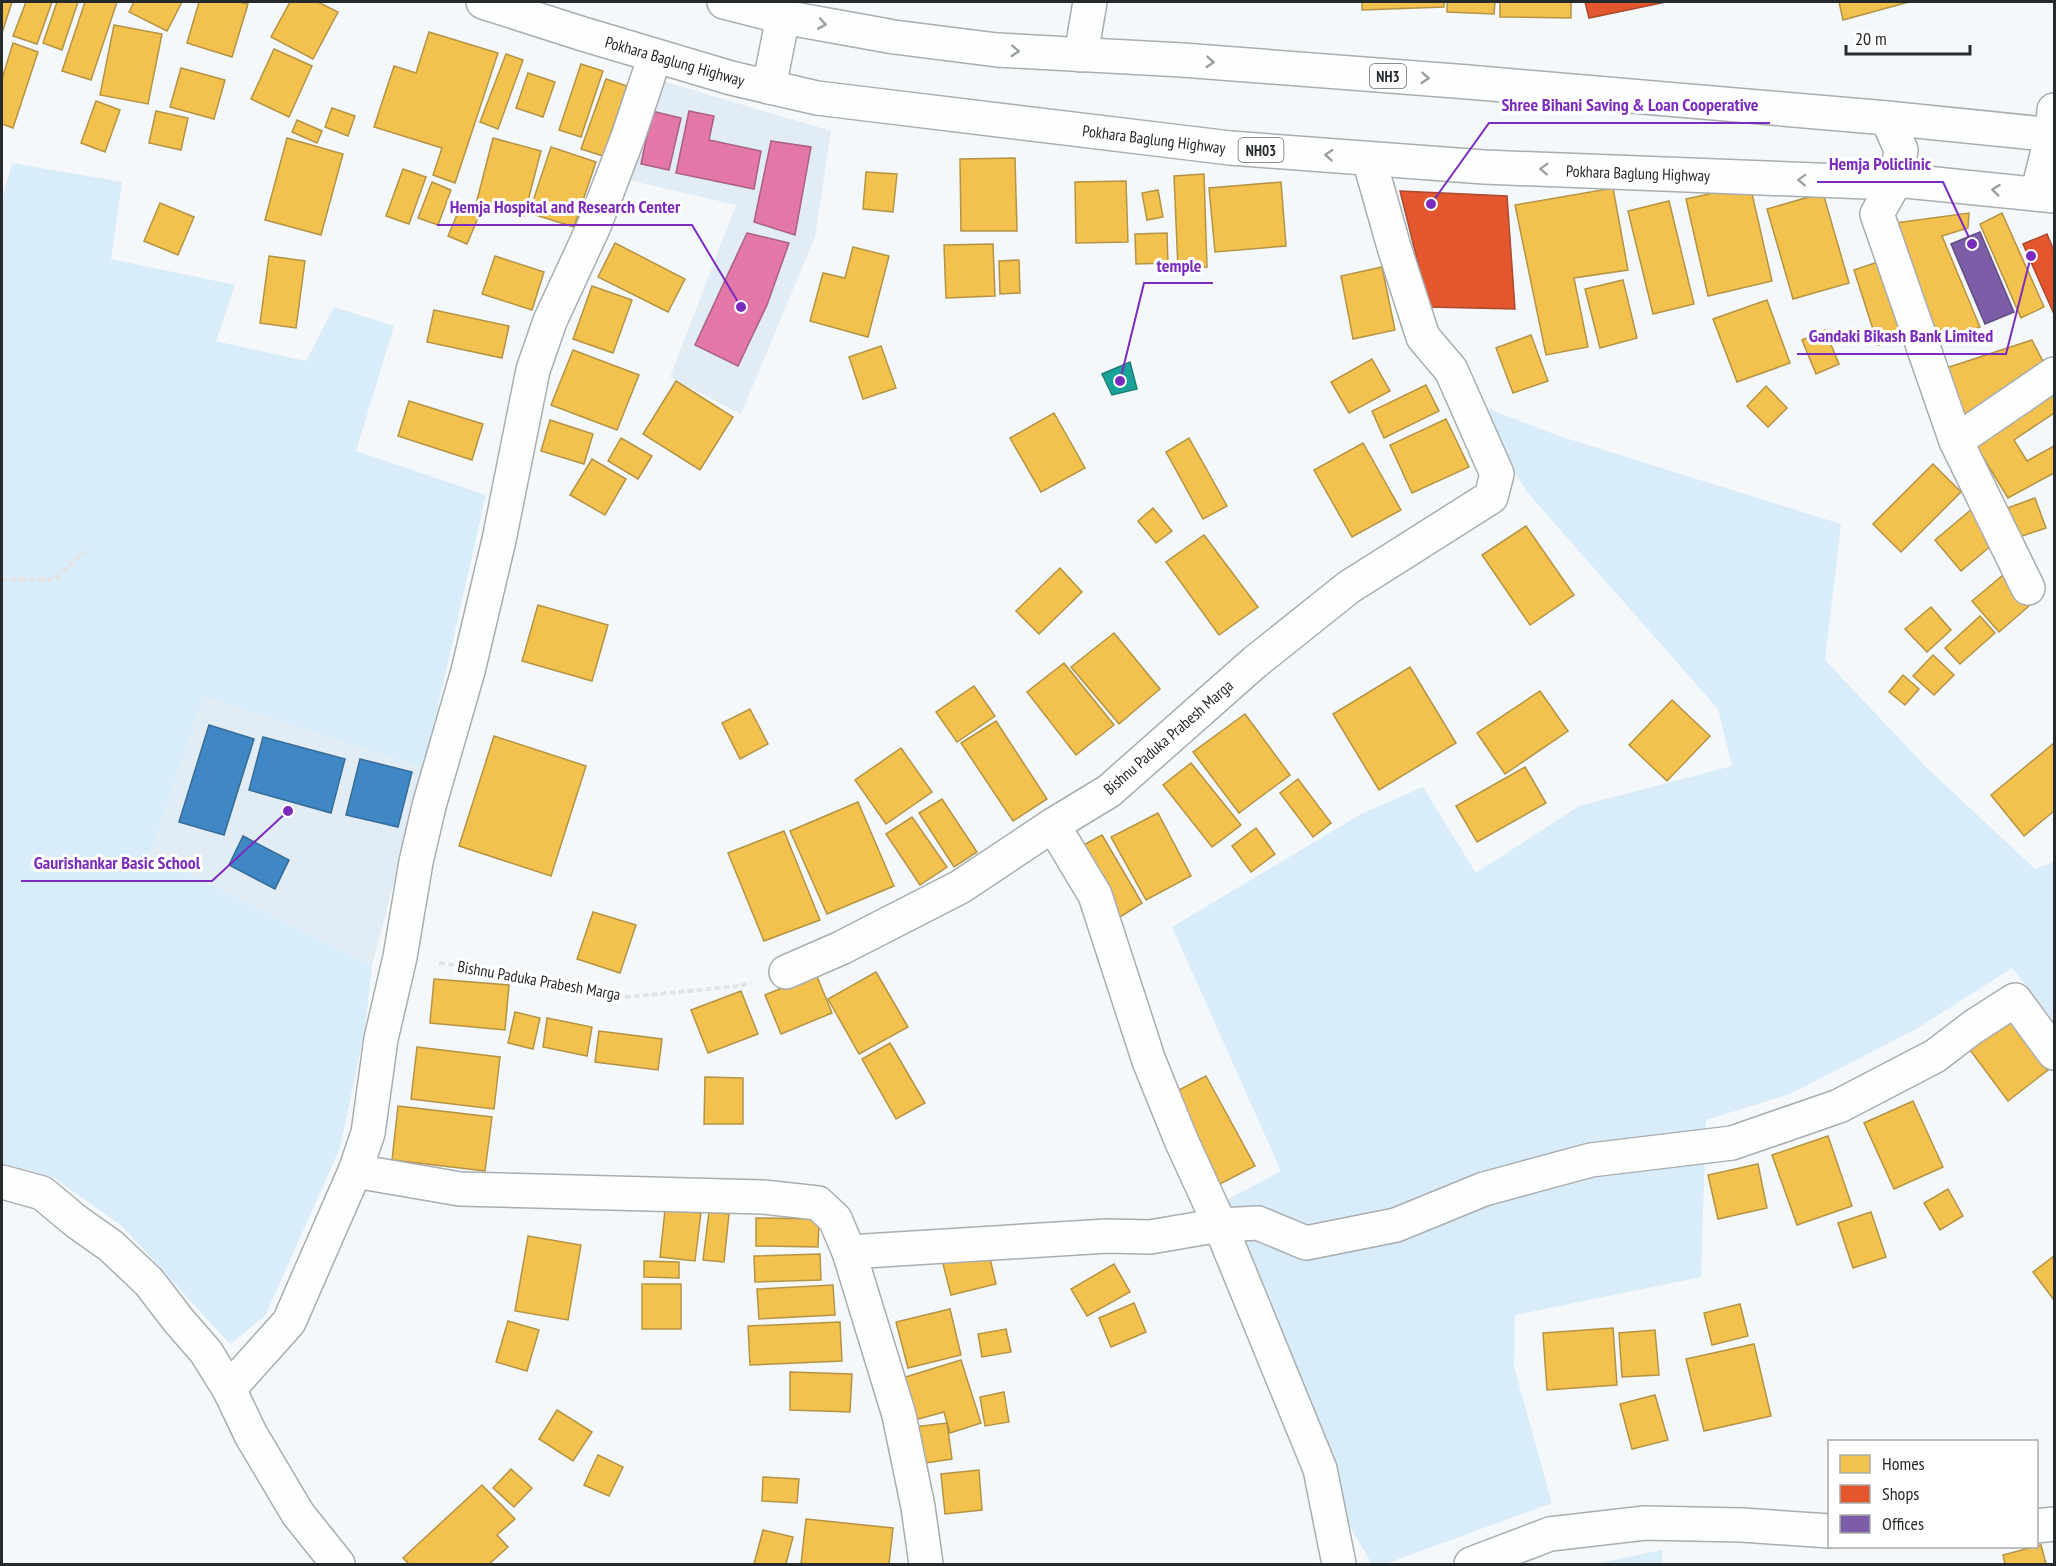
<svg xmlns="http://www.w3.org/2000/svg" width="2056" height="1566" viewBox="0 0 2056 1566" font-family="'PT Sans Narrow',sans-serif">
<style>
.built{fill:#e1ecf4}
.green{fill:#d9ecf9}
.homes{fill:#f2c14e;stroke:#b49444;stroke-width:1.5}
.shops{fill:#e4572e;stroke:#ab4a2e;stroke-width:1.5}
.offices{fill:#7b5ea7;stroke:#614e82;stroke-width:1.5}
.schools{fill:#3f88c5;stroke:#376c97;stroke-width:1.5}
.health{fill:#e377a8;stroke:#aa6083;stroke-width:1.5}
.public{fill:#17a398;stroke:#1b7f78;stroke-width:1.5}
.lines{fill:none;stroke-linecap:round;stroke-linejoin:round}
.minor-casing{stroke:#a9adaf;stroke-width:36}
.highway-casing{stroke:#a9adaf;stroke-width:36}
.path{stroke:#e2e4e4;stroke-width:4;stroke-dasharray:6 3;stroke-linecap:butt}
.minor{stroke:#fdfefe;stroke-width:33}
.highway{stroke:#fdfefe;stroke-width:33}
.oneway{stroke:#9c9fa0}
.labels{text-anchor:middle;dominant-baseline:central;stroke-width:6;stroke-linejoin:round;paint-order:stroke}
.shield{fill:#fff;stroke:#666a6c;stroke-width:1.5}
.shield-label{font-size:15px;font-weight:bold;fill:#252a2d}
.street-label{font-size:16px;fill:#252a2d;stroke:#fff}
.leader{fill:none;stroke:#7b2cbf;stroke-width:2}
.callout-dot{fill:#7b2cbf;stroke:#fff;stroke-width:2}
.callout-label{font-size:18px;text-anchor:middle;font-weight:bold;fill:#7b2cbf;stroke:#fff;stroke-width:6;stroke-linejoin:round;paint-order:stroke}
</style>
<rect width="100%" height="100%" fill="#f4f8fa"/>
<g class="built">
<path d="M662,81L831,131L815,237L741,414L670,377L736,205L620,178Z"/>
<path d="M203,695L424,768L372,966L150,854Z"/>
</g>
<g class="green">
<path d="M12,163L122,182L111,259L235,285L216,341L306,361L334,307L394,326L356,451L486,495L424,768L203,696L150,854L372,966L365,1029L340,1148L265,1316L230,1344L122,1226L54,1178L2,1163V200Z"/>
<path d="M1471,402L1559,436L1841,524L1825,660L1927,768L2035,869L2054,862V1021L2012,968L1918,1028L1790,1094L1706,1120L1701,1277L1515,1315L1514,1367L1552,1503L1385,1564H1372L1308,1455L1207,1211L1281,1171L1172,927L1363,813L1423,787L1476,873L1579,806L1732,766L1718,709L1527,492Z"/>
<path d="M1662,1550V1564H1594Z"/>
</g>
<g class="homes">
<path d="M2,2H12L2,33Z"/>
<path d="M26,2H52L37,44L13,36Z"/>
<path d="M57,2H78L62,50L43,43Z"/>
<path d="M85,2H117L91,80L62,71Z"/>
<path d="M134,2H182L167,31L129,12Z"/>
<path d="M199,2H239L248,4L232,57L187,43Z"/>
<path d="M290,2H318L338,12L313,59L271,37Z"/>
<path d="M1362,2H1444V7L1362,10Z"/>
<path d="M1447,2H1495L1494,14L1447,12Z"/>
<path d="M1500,2H1571V18L1500,17Z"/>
<path d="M1839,2H1909L1843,20Z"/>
<path d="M114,25L162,34L148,104L100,95Z"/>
<path d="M429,32L498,53L455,183L433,175L442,148L374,127L394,66L416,73Z"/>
<path d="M13,43L38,52L13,128L2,124V79Z"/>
<path d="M274,49L312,66L289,117L251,99Z"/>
<path d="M506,54L523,60L498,129L480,122Z"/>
<path d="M581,64L603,71L581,137L559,130Z"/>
<path d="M181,68L225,80L214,119L170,107Z"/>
<path d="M528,73L555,82L543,117L516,108Z"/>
<path d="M606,79L627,86L603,156L581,149Z"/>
<path d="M96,101L120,110L105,152L81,143Z"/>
<path d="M332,108L355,116L348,136L325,127Z"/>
<path d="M156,111L188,118L181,150L149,143Z"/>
<path d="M297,120L322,131L317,143L292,132Z"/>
<path d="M287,138L343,154L321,235L265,220Z"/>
<path d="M493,138L541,151L524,216L476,204Z"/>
<path d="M551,147L596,162L574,227L529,213Z"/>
<path d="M1015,158L1017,231H961L960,159Z"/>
<path d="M403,169L426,177L409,224L386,216Z"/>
<path d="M866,172L897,174L893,212L863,209Z"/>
<path d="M1204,174L1207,267L1178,269L1174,176Z"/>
<path d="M1126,181L1128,242L1076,243L1075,182Z"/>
<path d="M432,182L451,190L438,225L418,218Z"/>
<path d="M1281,182L1286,246L1215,252L1209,188Z"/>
<path d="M1750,185L1772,281L1708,296L1686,199Z"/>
<path d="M1613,188L1628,270L1574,278L1588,347L1546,355L1515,205Z"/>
<path d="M1158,190L1163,217L1147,220L1142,193Z"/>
<path d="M1823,193L1849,283L1793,299L1767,209Z"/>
<path d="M1669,201L1694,304L1653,314L1628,211Z"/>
<path d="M160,203L194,217L178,255L144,241Z"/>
<path d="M462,203L481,211L467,244L448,236Z"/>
<path d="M1969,213L1968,228L1942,236L1980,327L1934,341L1887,224Z"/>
<path d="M2002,213L2044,307L2021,318L1980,224Z"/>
<path d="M1167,233L1168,263L1136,264L1135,234Z"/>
<path d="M615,243L685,279L668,312L598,277Z"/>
<path d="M993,244L995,296L946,298L944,245Z"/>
<path d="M853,247L889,256L868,337L810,321L823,273L845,278Z"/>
<path d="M269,256L305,261L296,328L260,323Z"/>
<path d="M495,256L544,272L532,310L482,294Z"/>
<path d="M1019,260L1020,293L1000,294L999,261Z"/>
<path d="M1884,260L1909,335L1878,345L1854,270Z"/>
<path d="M1382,267L1395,330L1353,339L1341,276Z"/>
<path d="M1623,280L1637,338L1600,348L1585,289Z"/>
<path d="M592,286L632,300L613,353L573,339Z"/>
<path d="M1767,300L1790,363L1737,382L1713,319Z"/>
<path d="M434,310L509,326L502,358L427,342Z"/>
<path d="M1825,330L1839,364L1816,374L1802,340Z"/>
<path d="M1531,335L1548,381L1513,393L1496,348Z"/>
<path d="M2032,340L2048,371L1966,430L1940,370Z"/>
<path d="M881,346L896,388L863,399L849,357Z"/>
<path d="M573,350L639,375L617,430L551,405Z"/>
<path d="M1372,359L1390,391L1349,413L1331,382Z"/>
<path d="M676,381L733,417L700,470L643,434Z"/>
<path d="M1426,385L1439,411L1384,438L1372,411Z"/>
<path d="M1766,386L1787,408L1768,427L1747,406Z"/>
<path d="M2054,393V413L2014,440L2027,461L2054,446V473L2008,498L1970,436Z"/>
<path d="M409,401L483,424L472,460L398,436Z"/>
<path d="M1054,413L1085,468L1041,492L1010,438Z"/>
<path d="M1446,419L1469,467L1412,493L1390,445Z"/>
<path d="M550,420L593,434L584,464L541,451Z"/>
<path d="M621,438L652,456L638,479L608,461Z"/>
<path d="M1189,438L1227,506L1203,519L1166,452Z"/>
<path d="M1363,443L1401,510L1352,537L1314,470Z"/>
<path d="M592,459L626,479L605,515L570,495Z"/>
<path d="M1933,464L1961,492L1901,552L1873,524Z"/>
<path d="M2035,498L2046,528L2013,539L2002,510Z"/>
<path d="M1153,508L1172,531L1156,543L1138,521Z"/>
<path d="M1972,509L1998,540L1961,571L1935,540Z"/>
<path d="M1526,526L1574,595L1530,625L1482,555Z"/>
<path d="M1204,535L1258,607L1219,635L1166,562Z"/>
<path d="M1060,568L1082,592L1039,634L1016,611Z"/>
<path d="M2003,575L2029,606L1999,632L1972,601Z"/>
<path d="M538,605L608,625L592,681L522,661Z"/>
<path d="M1931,607L1951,630L1927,652L1905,629Z"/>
<path d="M1980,616L1995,633L1960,664L1945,648Z"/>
<path d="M1114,633L1160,689L1119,724L1071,667Z"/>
<path d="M1933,655L1954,675L1934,695L1913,676Z"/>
<path d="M1064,663L1114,725L1076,755L1027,692Z"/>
<path d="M1410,667L1456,743L1379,790L1333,714Z"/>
<path d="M1903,675L1919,689L1905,705L1889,692Z"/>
<path d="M974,686L995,716L957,742L936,712Z"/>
<path d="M1540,691L1568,731L1505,774L1477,733Z"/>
<path d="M1672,700L1710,736L1667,781L1629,745Z"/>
<path d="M750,709L768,744L740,759L722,723Z"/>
<path d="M1245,714L1290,775L1239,813L1193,752Z"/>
<path d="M996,721L1047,799L1013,821L961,743Z"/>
<path d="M494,736L586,766L551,876L459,846Z"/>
<path d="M2054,743V811L2024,836L1991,795Z"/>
<path d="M901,748L932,792L886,824L855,780Z"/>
<path d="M1191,763L1241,825L1212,847L1163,785Z"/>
<path d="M1525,767L1546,803L1477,842L1456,806Z"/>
<path d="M1298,779L1331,823L1313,837L1280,793Z"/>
<path d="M942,799L977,852L954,867L919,813Z"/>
<path d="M858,802L894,886L827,914L790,831Z"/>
<path d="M1158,813L1191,876L1146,900L1111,837Z"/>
<path d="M912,817L947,867L920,885L886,834Z"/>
<path d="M1256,828L1275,854L1251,872L1232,846Z"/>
<path d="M784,831L820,920L764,941L728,853Z"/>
<path d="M1102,835L1142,903L1117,919L1076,849Z"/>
<path d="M593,912L636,925L620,973L577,959Z"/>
<path d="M876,972L908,1027L859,1054L828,999Z"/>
<path d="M816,974L832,1013L781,1034L765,995Z"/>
<path d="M434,979L509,985L505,1030L430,1023Z"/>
<path d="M741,991L758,1034L708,1053L691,1010Z"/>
<path d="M515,1012L540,1018L533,1049L508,1043Z"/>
<path d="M547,1018L592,1027L587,1056L543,1047Z"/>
<path d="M2010,1020L2048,1070L2008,1101L1970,1050Z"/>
<path d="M599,1031L662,1039L658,1070L595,1062Z"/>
<path d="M890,1043L925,1103L896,1119L862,1059Z"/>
<path d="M417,1047L500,1057L494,1109L411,1099Z"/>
<path d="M1206,1076L1255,1166L1218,1185L1169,1095Z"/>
<path d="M705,1077L743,1078V1124H704Z"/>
<path d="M1913,1101L1943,1167L1894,1189L1864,1123Z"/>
<path d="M398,1106L492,1117L485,1171L392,1160Z"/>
<path d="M1828,1136L1852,1206L1797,1225L1772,1155Z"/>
<path d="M1758,1164L1767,1208L1718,1219L1708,1175Z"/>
<path d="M1948,1189L1963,1216L1940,1230L1924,1203Z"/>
<path d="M665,1210L701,1213L695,1261L660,1257Z"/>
<path d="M709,1212L729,1214L724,1262L703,1260Z"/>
<path d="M1871,1212L1886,1257L1853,1268L1838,1223Z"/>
<path d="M756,1218L819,1219L818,1247L756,1246Z"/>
<path d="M528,1236L581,1245L568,1320L515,1311Z"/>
<path d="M988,1250L996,1284L951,1295L942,1260Z"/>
<path d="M820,1254L821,1280L755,1282L754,1256Z"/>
<path d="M2054,1256V1300L2033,1272Z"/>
<path d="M644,1261L679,1262V1278L644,1277Z"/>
<path d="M1114,1264L1130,1292L1087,1316L1071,1289Z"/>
<rect x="642" y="1284" width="39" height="45"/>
<path d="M833,1285L835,1315L759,1319L757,1289Z"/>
<path d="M1134,1303L1146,1332L1111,1347L1099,1318Z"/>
<path d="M1740,1304L1748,1336L1712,1345L1704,1313Z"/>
<path d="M950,1309L961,1355L908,1368L896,1322Z"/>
<path d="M508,1321L539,1330L527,1371L496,1362Z"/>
<path d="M840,1322L842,1361L750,1365L748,1326Z"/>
<path d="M1613,1328L1617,1385L1547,1390L1543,1333Z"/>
<path d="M1006,1329L1011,1352L982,1357L978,1334Z"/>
<path d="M1655,1330L1659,1375L1622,1377L1619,1333Z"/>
<path d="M1754,1344L1771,1416L1704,1431L1686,1359Z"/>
<path d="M961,1360L981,1423L950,1433L944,1412L911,1421L899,1379Z"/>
<path d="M790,1372L852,1374L850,1412L790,1410Z"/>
<path d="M1004,1392L1009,1422L985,1426L980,1397Z"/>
<path d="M1655,1395L1668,1440L1632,1449L1620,1404Z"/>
<path d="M557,1410L592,1432L573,1461L539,1439Z"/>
<path d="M947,1423L952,1459L919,1464L914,1427Z"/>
<path d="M598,1455L623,1467L609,1496L584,1485Z"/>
<path d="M511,1469L532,1488L514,1507L493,1488Z"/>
<path d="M979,1470L982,1510L945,1514L941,1474Z"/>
<path d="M763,1477L799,1479L797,1503L762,1501Z"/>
<path d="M482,1485L515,1519L497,1535L508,1547L489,1564H409L403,1558Z"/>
<path d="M806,1519L893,1528L889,1564H801Z"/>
<path d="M763,1530L793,1537L786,1564H754Z"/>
<path d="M2041,1545L2046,1564H2005L2003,1555Z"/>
</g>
<g class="shops">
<path d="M1585,2H1666L1589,18Z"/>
<path d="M1400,191L1507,196L1515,309L1429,307Z"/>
<path d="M2047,234L2054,251V314L2023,244Z"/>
</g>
<path class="offices" d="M1980,232L2014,312L1985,324L1951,244Z"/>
<g class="schools">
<path d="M209,725L254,739L224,835L179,822Z"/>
<path d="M263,737L345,759L331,813L249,790Z"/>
<path d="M360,759L412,772L398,827L346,815Z"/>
<path d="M243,836L289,860L275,889L229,865Z"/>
</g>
<g class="health">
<path d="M652,111L681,118L669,170L641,164Z"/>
<path d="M689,111L714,116L709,140L761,151L754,189L676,173Z"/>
<path d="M771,141L811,147L795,235L754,222Z"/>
<path d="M747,233L789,243L767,305L738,366L695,345Z"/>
</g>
<path class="public" d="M1130,362L1137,389L1112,395L1102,374Z"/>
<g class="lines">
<g class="minor-casing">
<g id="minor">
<path d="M1081,55L1090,2"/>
<path d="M1887,118L1901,150L1896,180L1877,214L1956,441L2028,588"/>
<path d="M2037,194L2052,135L2054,110"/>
<path d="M1956,441L2054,374"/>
<path d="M1053,825L1095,895L1149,1061L1181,1140L1220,1225L1320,1469L1339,1564"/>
<path d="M786,972L841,948L960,887L1053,825L1109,791L1255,662L1349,587L1491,497L1497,474L1451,370L1423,337L1394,247L1369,159"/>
<path d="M355,1171L460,1189L763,1197L818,1203L835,1219L849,1252L899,1415L918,1507L926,1564"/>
<path d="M2,1182L42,1193L77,1222L111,1246L149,1282L179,1321L206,1352L229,1389L251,1435L298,1514L338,1564"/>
<path d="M849,1252L1107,1236L1150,1237L1220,1225L1258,1223L1306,1243L1396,1225L1484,1189L1591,1160L1732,1143L1839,1106L1935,1056L1973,1027L2015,1000L2054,1053"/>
<path d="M229,1389L289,1322L355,1171L368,1133L381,1039L400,957L416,862L429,806L468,671L499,540L533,370L550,321L594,226L628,137L655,56"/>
<path d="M2036,1526L2054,1524"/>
<path d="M1471,1564L1550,1534L1645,1523L1742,1525L1830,1531"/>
</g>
</g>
<g class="highway-casing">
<g id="highway">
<path d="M483,2L583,34L731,78L817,98L1230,148L1484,167L1866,182L1896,180L2054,196"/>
<path d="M724,2L783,17L894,37L997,50L1182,60L1468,82L1887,118L2054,135"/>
<path d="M769,87L783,17"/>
</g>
</g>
<g class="path">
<path d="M2,579H55L85,551"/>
<path d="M439,963L501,971L627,997L739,986L751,983"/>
</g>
<use href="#minor" class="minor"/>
<use href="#highway" class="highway"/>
</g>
<defs><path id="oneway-chevron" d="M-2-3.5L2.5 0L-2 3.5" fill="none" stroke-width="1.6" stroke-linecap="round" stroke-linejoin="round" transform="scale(1.5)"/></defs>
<g class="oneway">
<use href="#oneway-chevron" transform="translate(822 24) rotate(10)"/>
<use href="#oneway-chevron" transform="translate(1015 51) rotate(3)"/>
<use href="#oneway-chevron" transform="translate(1210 62) rotate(4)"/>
<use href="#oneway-chevron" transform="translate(1425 78) rotate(4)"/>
<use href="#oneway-chevron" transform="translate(1329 155) rotate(-176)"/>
<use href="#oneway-chevron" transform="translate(1544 169) rotate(-178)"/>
<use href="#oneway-chevron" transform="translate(1802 180) rotate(-178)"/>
<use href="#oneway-chevron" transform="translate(1996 190) rotate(-174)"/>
</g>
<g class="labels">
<g class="shield">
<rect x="1370" y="64" width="36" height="24" rx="4.5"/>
<rect x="1238.5" y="138" width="45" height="24" rx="4.5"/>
</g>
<g class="shield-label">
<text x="1388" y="76">NH3</text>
<text x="1261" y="150">NH03</text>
</g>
<g class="street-label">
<text transform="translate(675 61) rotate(16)">Pokhara Baglung Highway</text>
<text transform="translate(1154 139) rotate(7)">Pokhara Baglung Highway</text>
<text transform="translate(1638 173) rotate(2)">Pokhara Baglung Highway</text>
<text transform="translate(1168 737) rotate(-41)">Bishnu Paduka Prabesh Marga</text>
<text transform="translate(539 980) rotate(10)">Bishnu Paduka Prabesh Marga</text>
</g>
</g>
<path class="leader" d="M1431 204L1489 123H1770M1972 244L1943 182H1817M741 307L692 225H437M1120 381L1144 283H1213M2031 256L2006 354H1797M288 811L212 881H21"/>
<g class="callout-dot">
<circle cx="1431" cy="204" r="6"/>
<circle cx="1972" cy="244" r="6"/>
<circle cx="741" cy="307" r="6"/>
<circle cx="1120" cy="381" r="6"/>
<circle cx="2031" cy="256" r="6"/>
<circle cx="288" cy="811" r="6"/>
</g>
<g class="callout-label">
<text x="1630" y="111">Shree Bihani Saving &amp; Loan Cooperative</text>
<text x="1880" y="170">Hemja Policlinic</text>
<text x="565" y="213">Hemja Hospital and Research Center</text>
<text x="1179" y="272">temple</text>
<text x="1901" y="342">Gandaki Bikash Bank Limited</text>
<text x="117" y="869">Gaurishankar Basic School</text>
</g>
<rect width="2056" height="1566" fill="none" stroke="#252a2d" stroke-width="6"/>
<rect x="1828" y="1440" width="210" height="108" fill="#ffffff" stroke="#a8aaab" stroke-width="1.5"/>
<rect x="1840" y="1455" width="30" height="18" fill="#f2c14e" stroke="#a8aaab" stroke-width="1.5"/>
<text x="1882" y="1470" font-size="18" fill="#252a2d">Homes</text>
<rect x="1840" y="1485" width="30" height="18" fill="#e4572e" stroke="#a8aaab" stroke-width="1.5"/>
<text x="1882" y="1500" font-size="18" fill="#252a2d">Shops</text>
<rect x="1840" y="1515" width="30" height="18" fill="#7b5ea7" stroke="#a8aaab" stroke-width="1.5"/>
<text x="1882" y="1530" font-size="18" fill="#252a2d">Offices</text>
<path d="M1846 45v9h124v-9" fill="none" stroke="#252a2d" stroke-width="3"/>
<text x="1855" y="45" font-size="18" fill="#252a2d" stroke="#ffffff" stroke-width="4.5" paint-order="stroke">20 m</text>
</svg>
